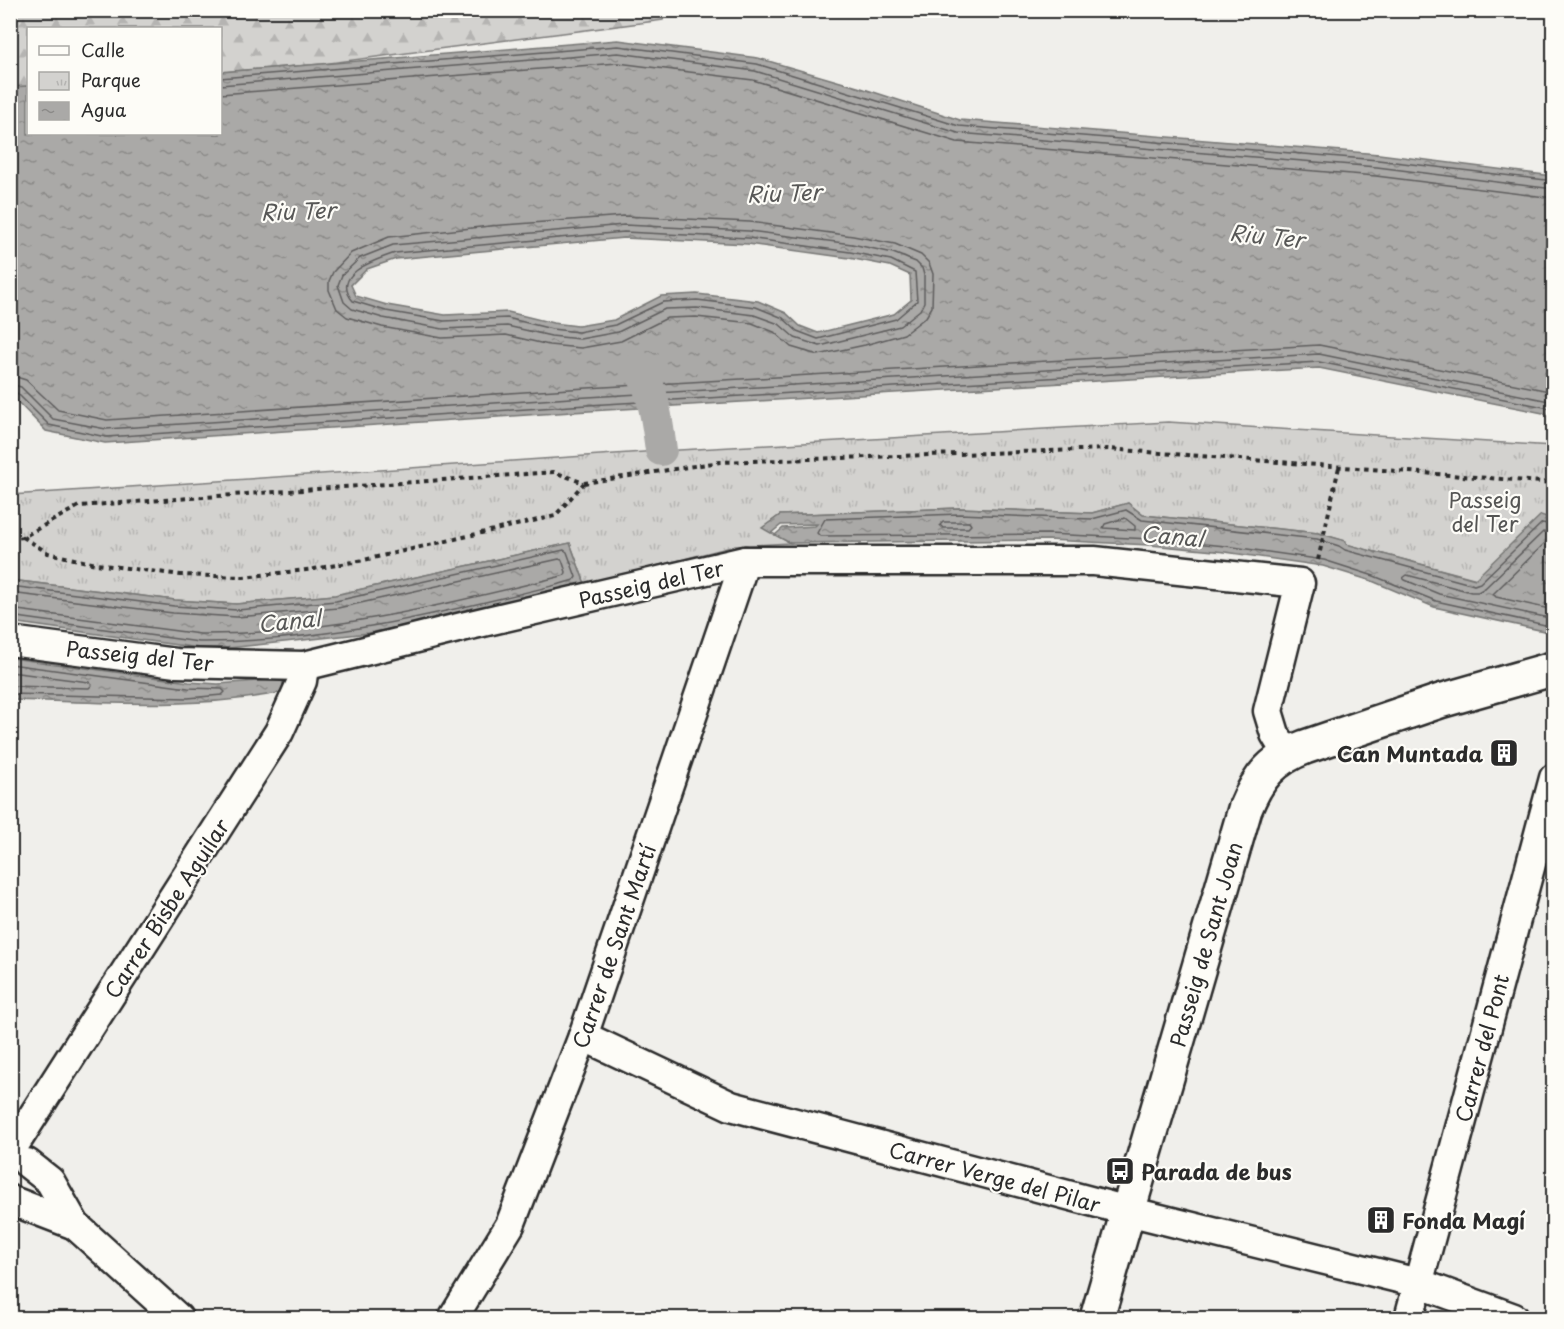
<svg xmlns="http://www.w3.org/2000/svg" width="1564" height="1329" viewBox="0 0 1564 1329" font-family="'Playpen Sans',sans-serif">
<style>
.forest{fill:url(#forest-firs);stroke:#7f7e7d;stroke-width:1.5}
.park{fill:url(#park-tufts);stroke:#7f7e7d;stroke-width:1.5}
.water{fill:url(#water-ripples);stroke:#777775;stroke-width:1.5;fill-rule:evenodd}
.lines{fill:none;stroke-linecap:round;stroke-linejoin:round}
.shore{stroke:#5e5d5d;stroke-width:1.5}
.canal{stroke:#aaa9a7;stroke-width:32}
.minor-casing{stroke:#2b2b2b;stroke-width:33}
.tertiary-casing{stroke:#2b2b2b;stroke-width:38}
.path{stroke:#2b2b2b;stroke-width:4;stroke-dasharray:4.5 4.5;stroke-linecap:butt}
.minor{stroke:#fdfcf7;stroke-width:28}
.tertiary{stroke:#fdfcf7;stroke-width:33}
.labels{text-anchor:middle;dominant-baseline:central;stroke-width:4.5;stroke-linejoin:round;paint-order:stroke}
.park-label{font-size:21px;fill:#555554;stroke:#fdfcf7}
.street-label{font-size:21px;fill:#2b2b2b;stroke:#fdfcf7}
.poi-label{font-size:21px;font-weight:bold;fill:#2b2b2b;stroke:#fdfcf7;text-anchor:start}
.water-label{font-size:22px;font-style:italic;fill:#575756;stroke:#fdfcf7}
</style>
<defs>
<pattern id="forest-firs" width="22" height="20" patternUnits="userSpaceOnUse" patternTransform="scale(1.5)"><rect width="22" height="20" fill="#d3d2cf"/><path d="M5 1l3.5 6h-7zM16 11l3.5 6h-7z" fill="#b5b4b2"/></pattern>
<pattern id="park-tufts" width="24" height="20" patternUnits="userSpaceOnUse" patternTransform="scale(1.5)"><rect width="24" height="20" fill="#d3d2cf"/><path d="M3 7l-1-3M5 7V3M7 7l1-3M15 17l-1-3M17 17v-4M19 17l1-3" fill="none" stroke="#b5b4b2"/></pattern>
<pattern id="water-ripples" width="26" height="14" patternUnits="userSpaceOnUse" patternTransform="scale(1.5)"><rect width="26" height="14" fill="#aaa9a7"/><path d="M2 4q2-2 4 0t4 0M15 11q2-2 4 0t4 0" fill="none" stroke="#8b8a88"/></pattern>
</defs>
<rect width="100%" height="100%" fill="#f0efeb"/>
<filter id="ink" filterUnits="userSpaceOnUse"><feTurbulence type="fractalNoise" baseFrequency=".0167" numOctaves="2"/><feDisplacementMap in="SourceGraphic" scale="12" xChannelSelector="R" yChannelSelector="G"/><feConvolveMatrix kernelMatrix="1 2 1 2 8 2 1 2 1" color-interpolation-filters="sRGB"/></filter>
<g filter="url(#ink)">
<path class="forest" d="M11,11H666L663,20L322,64L221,72L220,28H28V86L11,87Z"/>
<path class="park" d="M1168,422L1553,446V599L1345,544V541L1318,533L1143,515L1128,503L1092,513L959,508L780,515L763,528L790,543L735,546L585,584L570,543L335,595L236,604L175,600L11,580V495L644,452Z"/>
<g class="water">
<path d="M618,40L758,58L861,88L960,120L1379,154L1553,176V415L1319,368L572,412L105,443L46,431L11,395V87L28,86V134H220L221,72ZM624,238L748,244L849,258L890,266L910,275L911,300L894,314L818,333L800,326L786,313L758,301L697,294L661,296L614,320L578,326L553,323L508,312L445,315L387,305L356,296L351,285L367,269L396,259Z"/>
<path d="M1128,503L1143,515L1318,533L1346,541V544L1475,579L1541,515L1550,518L1554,528L1553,633L1434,607L1372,581L1323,566L1225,552L1150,545L1048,540L790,543L775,535L783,528L815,526L817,524L781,525L771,533L762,528L780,515L959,508L1092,513Z"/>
<path d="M570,543L585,584L461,614L369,633L229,648H199L11,622V580L175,600L236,604L335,595Z"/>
<path d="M11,658L189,682L218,684L282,679L284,692C194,710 102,702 11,700Z"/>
</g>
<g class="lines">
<g class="shore">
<path d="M220,78L618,46L757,64L959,126L1378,160L1554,181"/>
<path d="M220,85L618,53L755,71L958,133L1377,167L1554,189"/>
<path d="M220,94L618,63L753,80L957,142L1376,176L1554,198"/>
<path d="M624,216L750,222L853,236L895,244L921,255L929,263L933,274L932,307L926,317L904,334L865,345L818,355L791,347L774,332L752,323L696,317L667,318L621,341L581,348L549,345L506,335L442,338L382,327L347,317L337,309L329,290V281L333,272L351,253L389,237L490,226Z"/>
<path d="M624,225L749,231L852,244L893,253L916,262L922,268L924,275V302L920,310L900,326L820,346L795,338L779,324L754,315L697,308L665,309L618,332L580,339L551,336L507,326L443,329L383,318L352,309L344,302L338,285L342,275L360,258L393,245Z"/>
<path d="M624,232L748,238L850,252L891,260L915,272L917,301L896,319L818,339L797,331L783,318L756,307L697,300L663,302L615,325L578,332L552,329L507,318L444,321L386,311L353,301C330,274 375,260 395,253Z"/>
<path d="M10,375L26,380L58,410L107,420L570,389L1319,345L1554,392"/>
<path d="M10,384L21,387L53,419L106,429L571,398L1319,354L1554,402"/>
<path d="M10,392L17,393L49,425L106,437L571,406L1319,362L1554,409"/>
<path d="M1125,518L1135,526V530L1103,528L1105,524Z"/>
<path d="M943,522H969L971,525L968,528H943L940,525Z"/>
<path d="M1554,525L1542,523L1480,583L1474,585L1345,550L1339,546L1317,539L1142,520L1126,510L1092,519L959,514L825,519L817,533L820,536L1048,534L1151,539L1226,546L1324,560L1374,576L1436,601L1554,627"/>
<path d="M1554,533L1543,532L1485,588L1478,592H1471L1407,575L1403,578L1405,580L1439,594L1554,619"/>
<path d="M1554,542H1546L1493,594L1496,597L1554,610"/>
<path d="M10,586L174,606L237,610L336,601L564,550L567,552L576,577L574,580L560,584C442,613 322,643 199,642L10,616"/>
<path d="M10,593L173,613L237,617L338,608L559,559L562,560L566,572L565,575L558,577C440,606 322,635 200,634L10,609"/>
<path d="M10,664L188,688L222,689L225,692L222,695L188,698L10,694"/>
<path d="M10,672L89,682L92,685L89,688L10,686"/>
</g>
<path class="canal" d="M637,369C654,383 658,429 661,450"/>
<g class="minor-casing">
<g id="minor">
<path d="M10,641L176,663L304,666L466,626L745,561H1094L1300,583L1268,711L1275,734L1287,754"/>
<path d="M583,1036L731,1106L1128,1211L1418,1283L1514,1318"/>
<path d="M15,1144L279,732L302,681L304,666"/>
<path d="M27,1163L50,1181L75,1225L178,1318"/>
<path d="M10,1200L75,1225"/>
<path d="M453,1318L510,1225L583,1036L745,561"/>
<path d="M1409,1318L1554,778"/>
</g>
</g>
<g class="tertiary-casing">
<path id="tertiary" d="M1097,1318L1245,809C1258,777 1273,759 1305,747L1440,701L1552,669"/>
</g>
<g class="path">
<path d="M23,537L48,553L96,564L181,575L244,577L314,569L364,560L555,516L584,483"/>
<path d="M10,539L23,537L79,506L554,472L584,483L720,462L1108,449L1554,483"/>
<path d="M1318,560L1339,467"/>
</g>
<use href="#minor" class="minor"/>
<use href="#tertiary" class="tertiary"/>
</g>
</g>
<defs>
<g id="building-square" transform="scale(1.5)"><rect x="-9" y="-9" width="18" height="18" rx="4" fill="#2b2b2b" stroke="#fdfcf7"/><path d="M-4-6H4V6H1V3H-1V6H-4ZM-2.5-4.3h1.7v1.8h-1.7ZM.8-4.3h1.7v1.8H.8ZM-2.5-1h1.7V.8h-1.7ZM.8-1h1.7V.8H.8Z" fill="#fff"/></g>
<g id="bus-square" transform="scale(1.5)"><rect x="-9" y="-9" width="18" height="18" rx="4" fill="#2b2b2b" stroke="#fdfcf7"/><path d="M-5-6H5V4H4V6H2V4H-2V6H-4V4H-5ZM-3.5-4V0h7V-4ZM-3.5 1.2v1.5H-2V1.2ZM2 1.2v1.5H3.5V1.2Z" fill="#fff"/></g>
</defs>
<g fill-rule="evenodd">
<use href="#building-square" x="1504" y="753"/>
<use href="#bus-square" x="1120" y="1171"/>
<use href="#building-square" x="1381" y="1220"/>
</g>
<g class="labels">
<g class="park-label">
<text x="1485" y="499">Passeig<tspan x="1485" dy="24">del Ter</tspan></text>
</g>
<g class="street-label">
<text transform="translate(651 583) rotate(-13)">Passeig del Ter</text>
<text transform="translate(140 655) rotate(6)">Passeig del Ter</text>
<text transform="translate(166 908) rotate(-57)">Carrer Bisbe Aguilar</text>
<text transform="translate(1205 944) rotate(-74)">Passeig de Sant Joan</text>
<text transform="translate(613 946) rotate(-71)">Carrer de Sant Martí</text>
<text transform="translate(1481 1048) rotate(-75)">Carrer del Pont</text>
<text transform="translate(995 1176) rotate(15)">Carrer Verge del Pilar</text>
</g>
<g class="poi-label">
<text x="1483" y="753" text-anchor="end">Can Muntada</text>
<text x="1141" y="1171">Parada de bus</text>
<text x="1402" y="1220">Fonda Magí</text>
</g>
<g class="water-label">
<text transform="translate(784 192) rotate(-2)">Riu Ter</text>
<text transform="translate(298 210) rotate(-2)">Riu Ter</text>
<text transform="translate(1267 235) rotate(6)">Riu Ter</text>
<text transform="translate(1172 535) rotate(5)">Canal</text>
<text transform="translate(289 620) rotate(-6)">Canal</text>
</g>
</g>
<rect width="1564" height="1329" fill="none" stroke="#fdfcf7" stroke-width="36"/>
<rect x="18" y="18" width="1528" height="1293" fill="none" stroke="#2b2b2b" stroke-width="2" filter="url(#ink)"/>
<rect x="27" y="27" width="195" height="108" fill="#fdfcf7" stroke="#a9a8a5" stroke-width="1.5"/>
<rect x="39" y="46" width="30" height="9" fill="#fdfcf7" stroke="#a9a8a5" stroke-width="1.5"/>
<text x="81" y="57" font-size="18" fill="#2b2b2b">Calle</text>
<rect x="39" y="72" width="30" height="18" fill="url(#park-tufts)" stroke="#a9a8a5" stroke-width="1.5"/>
<text x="81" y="87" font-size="18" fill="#2b2b2b">Parque</text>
<rect x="39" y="102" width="30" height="18" fill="url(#water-ripples)" stroke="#a9a8a5" stroke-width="1.5"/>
<text x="81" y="117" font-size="18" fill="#2b2b2b">Agua</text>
</svg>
